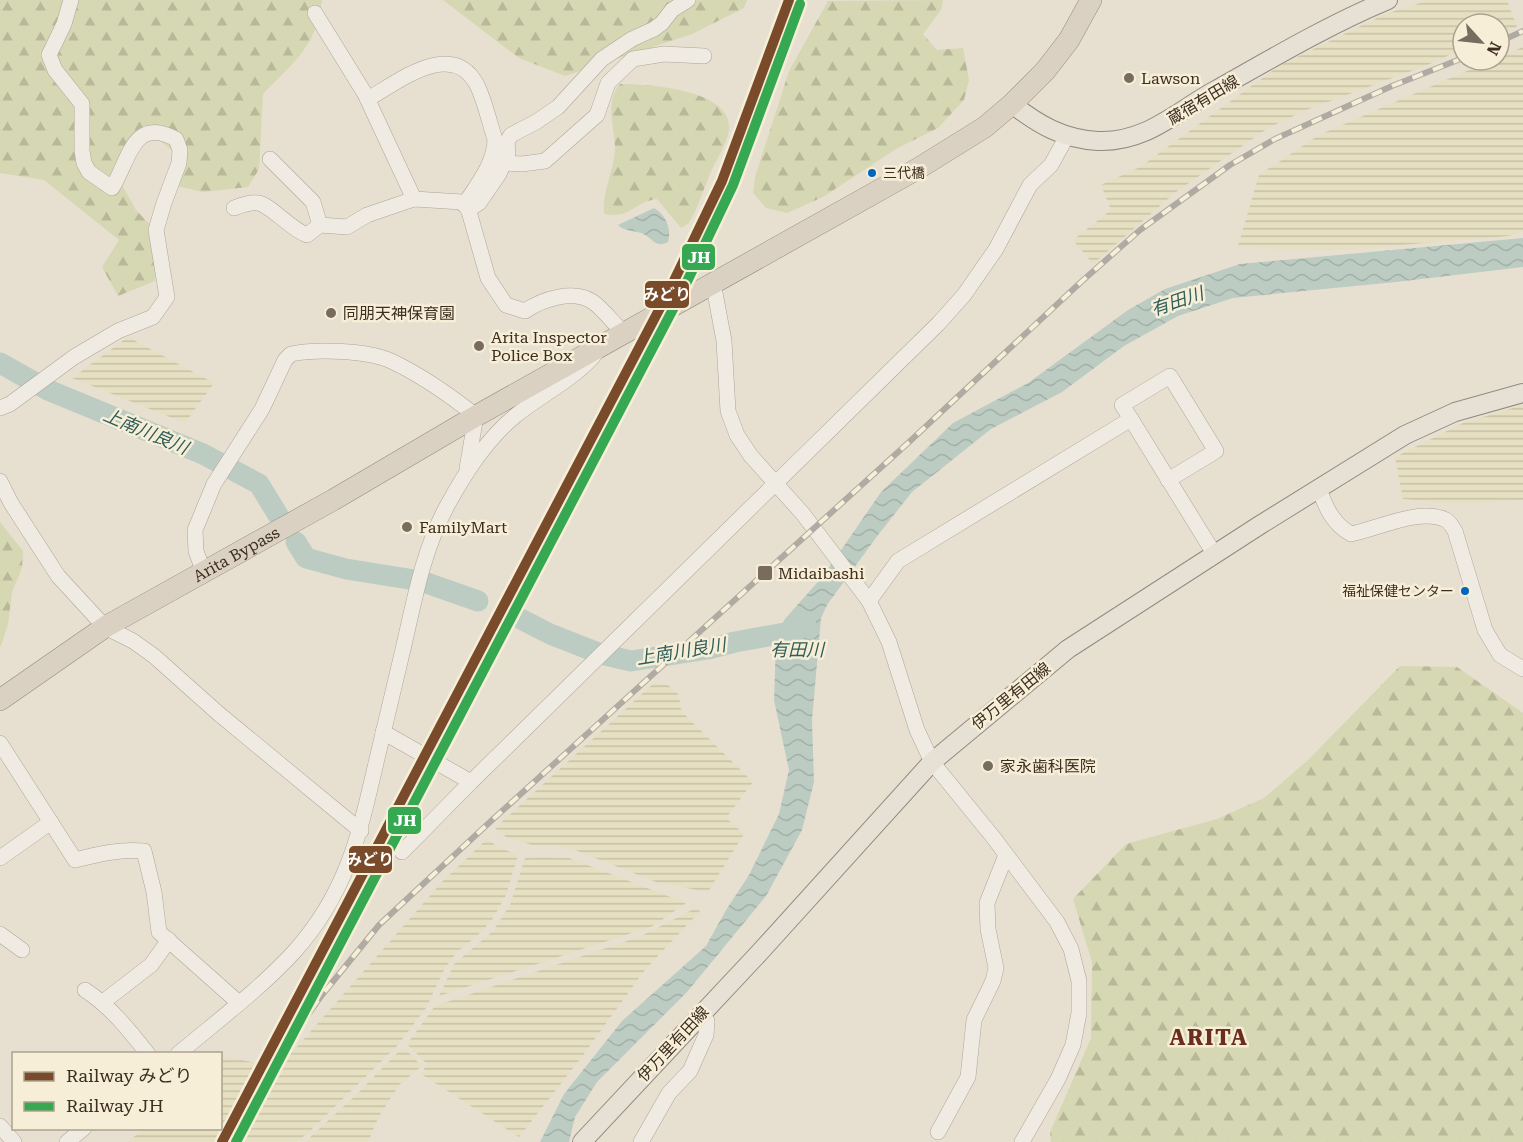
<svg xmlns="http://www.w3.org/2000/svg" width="1523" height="1142" viewBox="0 0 1523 1142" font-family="'Roboto Serif','Noto Sans JP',serif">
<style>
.farmland{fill:url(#farmland-rules)}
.forest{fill:url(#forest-firs)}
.water{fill:url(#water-waves)}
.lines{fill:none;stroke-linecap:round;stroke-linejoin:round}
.river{stroke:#bcccc2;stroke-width:21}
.minor-casing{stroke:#ada599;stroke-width:16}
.major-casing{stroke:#928b80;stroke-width:20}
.highway-casing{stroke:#928b80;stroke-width:22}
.minor{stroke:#efebe3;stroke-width:15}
.major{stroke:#e6e1d4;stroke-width:18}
.highway{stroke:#dad1c2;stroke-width:21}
.rail-casing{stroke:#afaaa2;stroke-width:6}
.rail{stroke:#f7eed8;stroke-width:4;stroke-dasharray:11;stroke-linecap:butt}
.rail-1-casing{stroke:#f7eed8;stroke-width:15}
.rail-2-casing{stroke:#f7eed8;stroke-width:15}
.rail-1{stroke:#7a4b2a;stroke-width:10}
.rail-2{stroke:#37a852;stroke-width:10}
.poi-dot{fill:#786c5e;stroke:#f7eed8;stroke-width:2}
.bus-dot{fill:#0065bd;stroke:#f7eed8;stroke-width:2}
.labels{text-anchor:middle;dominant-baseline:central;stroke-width:5;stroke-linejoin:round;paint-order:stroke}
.bus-label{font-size:14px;fill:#3d2e20;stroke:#f7eed8;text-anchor:start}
.poi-label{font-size:16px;fill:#3d2e20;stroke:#f7eed8;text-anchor:start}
.street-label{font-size:16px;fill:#3d2e20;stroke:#f7eed8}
.water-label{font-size:18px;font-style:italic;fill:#2f5d5a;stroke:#f7eed8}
.district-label{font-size:22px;font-weight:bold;letter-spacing:1.5px;fill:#6b2e1e;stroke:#f7eed8}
.line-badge{stroke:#f7eed8;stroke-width:2}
.badge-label{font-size:16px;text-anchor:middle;font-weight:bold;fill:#fff}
</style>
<defs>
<pattern id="farmland-rules" width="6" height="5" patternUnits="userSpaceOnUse" patternTransform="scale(1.5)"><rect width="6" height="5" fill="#e6dfc2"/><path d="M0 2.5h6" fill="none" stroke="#c6c0a6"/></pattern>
<pattern id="forest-firs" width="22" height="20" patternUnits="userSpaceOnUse" patternTransform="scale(1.5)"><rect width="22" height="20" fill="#d6d7b3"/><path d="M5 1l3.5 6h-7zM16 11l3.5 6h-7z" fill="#b9b99a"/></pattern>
<pattern id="water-waves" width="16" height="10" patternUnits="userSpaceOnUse" patternTransform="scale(1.5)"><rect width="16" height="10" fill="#bcccc2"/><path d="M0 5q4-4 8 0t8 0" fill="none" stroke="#a2b0a6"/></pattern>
</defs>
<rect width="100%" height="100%" fill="#e7e0d1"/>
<g class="farmland">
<path d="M1430,0H1507L1517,27L1499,34V24H1463V49L1425,66L1306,110L1268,128L1176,192L1093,264L1073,240L1111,210L1101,185L1140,167L1279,66L1385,14Z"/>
<path d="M1523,47V232L1508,236L1342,250L1277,249L1238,246L1259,175L1319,135L1492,60H1499V57Z"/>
<path d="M128,337L214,383L185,423L72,378Z"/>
<path d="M1523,405V500L1460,504L1403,499L1395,457L1463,423Z"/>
<path d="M654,683L668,685L679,695L681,711L753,782L726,818L744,834L708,892L656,882L575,850L553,845H532L506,837L495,828Z"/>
<path d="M487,839L498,847L518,855L506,895L492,920L477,936L457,952L445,968L426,1008L397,1046L308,1133L296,1142H243L289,1056L443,881Z"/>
<path d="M540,857L569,858L686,903L653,926L439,996L454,964L493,931L510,905L525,858Z"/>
<path d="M696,908L700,911L644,971L581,1058L519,1137L421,1074L427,1064L407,1044L435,1006L639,937Z"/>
<path d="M403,1047L422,1066L400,1084L379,1116L368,1142H305L358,1093Z"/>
<path d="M221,1056L257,1063L220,1142H128L143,1129L220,1128Z"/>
</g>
<g class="forest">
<path d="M0,0H322C317,46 293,63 263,94L259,169L248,187L203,192L177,186L174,152L158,139L146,141L138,151L121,183L136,210L161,236L155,281L118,296L102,267L119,240L44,180L0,173Z"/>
<path d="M443,0H747L744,8L692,34L565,76L519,58Z"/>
<path d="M943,0L941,10L923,34L937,50L963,48L969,80L964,100L938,128L896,149L823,197L787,213L766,208L753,193L755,177L789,71L828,1Z"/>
<path d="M620,84C646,84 727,89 729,125C730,140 717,158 711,172C705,186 700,200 694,214L688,224L681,228L657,199C633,202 632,219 604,214C602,192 614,171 615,148C615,126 604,103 620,84Z"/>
<path d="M0,522L23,551L22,568L12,592L8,625L0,648Z"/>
<path d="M1400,666L1457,667L1523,713V1142H1051L1050,1132L1091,1038L1092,962L1073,899L1126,844L1217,819L1264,798L1307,761Z"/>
</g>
<g class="water">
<path d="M654,208C666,215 672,229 668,242C654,249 653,237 641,233C632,230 626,232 618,225Z"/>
<path d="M1523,238V267L1396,282L1233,298L1178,316L1124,346L1062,392L991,429L912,492L878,535L827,605L821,618L812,720L814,782L802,830L766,896L687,992L597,1082L575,1117L569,1142H540L564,1094L622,1021L706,946L726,910L749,875L779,814L789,770L774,700L776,642L784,620L824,575L881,492L953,423L1028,383L1128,310L1165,289L1240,264Z"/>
</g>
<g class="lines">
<g class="river">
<path d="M0,363L48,390L203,454L259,484L278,515"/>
<path d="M296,542L306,558L346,569L421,581L478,601"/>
<path d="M513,615L550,634L601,654L631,661L708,649L735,642L790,632L806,626"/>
</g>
<g class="minor-casing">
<g id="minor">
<path d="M315,13L365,94L414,199"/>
<path d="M368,99C398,82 452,38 477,85C485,101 489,122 495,139C495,163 477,185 464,205"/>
<path d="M270,159L313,202L320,225"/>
<path d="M505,163L522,164L545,161L597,115L608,83L633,59L664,54L704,56"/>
<path d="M234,208C242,205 250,202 258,203C271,205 290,229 307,235L320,225L347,227L367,215L414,199L462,202L468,208L488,278L506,305L525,311C543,299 573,289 593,302C604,310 614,324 624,333"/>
<path d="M468,210L479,203L499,174L508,153L507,142L511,135L536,122L558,107L602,59L632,39L654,29L662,23L672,10L688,0"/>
<path d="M713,282L724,341L728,411L737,435L751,456L803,514L869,601L889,642L917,730L932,762L993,837L1057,922L1071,949L1079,981V1013L1073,1045L1058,1079L1022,1142"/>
<path d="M0,408L10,404L74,357L118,331L153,317L167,297L156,230L164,203L179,163L180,150L176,139C132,115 129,162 112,188L89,172L84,163L82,151V104L55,70L49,55L64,24L71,0"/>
<path d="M1131,419L1122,405L1170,376L1216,451L1168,480"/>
<path d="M0,481L11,503L58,576L105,627L133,641L154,656L219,714L361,831"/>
<path d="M1319,489C1326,508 1333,524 1351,534C1377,529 1421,507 1446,520C1450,522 1452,527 1455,531L1485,630L1500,655L1523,669"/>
<path d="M207,571L200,562L196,551L195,530L214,484L262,409L285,360L291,354C316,349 367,350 391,361C419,374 452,397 476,416L467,468"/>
<path d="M869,601L898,561L1131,419L1215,555"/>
<path d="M383,732L471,782L938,324L964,295L996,249L1030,185L1051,165L1067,136"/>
<path d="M0,743L75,860C99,854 119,849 144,851L154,892L159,932L239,1003"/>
<path d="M402,852L471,782"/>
<path d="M0,858L51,822"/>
<path d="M0,934L22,950"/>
<path d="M85,990C111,1007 129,1030 148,1054"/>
<path d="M103,1002L151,965L169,940"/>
<path d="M178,1054C217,1021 259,990 294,952C346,894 359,837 376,763C384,729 392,696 400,662C413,609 421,554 447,506C465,473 486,440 515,416C542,394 575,379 597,352"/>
<path d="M0,1126L14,1142"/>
<path d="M938,1132L968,1077L974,1020L993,981L996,968L988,929L987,903L1006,855"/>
<path d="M67,1142L84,1128"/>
<path d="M641,1142L669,1093L690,1071L706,1035L707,1021L701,1015"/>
</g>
</g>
<g class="major-casing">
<g id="major">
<path d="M1012,104C1039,125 1063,139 1098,141C1145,143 1176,112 1214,91C1271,59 1328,25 1388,0"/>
<path d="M582,1142L760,952L932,762L1068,649L1260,525L1405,435L1455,412L1523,393"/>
</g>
</g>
<g class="highway-casing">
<g id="highway">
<path id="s1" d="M0,700L105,627L333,500L476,416L919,168L985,127L1012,104L1045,71L1069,40L1091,0"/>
</g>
</g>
<use href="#minor" class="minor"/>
<use href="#major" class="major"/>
<use href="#highway" class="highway"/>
<g class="rail-casing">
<g id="rail">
<path d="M1499,42L1523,31"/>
<path d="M234,1142L282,1051L322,995L379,925L491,821L908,443L1081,282L1140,230L1230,165L1275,139L1392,86L1463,58"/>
</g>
</g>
<use href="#rail" class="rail"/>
<g class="rail-1-casing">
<path id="rail-1" d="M222,1142L671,287L722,181L789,0"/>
</g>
<g class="rail-2-casing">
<path id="rail-2" d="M236,1142L682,292L733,185L800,4"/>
</g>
<use href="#rail-1" class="rail-1"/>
<use href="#rail-2" class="rail-2"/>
</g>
<g class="poi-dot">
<circle cx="1129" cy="78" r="6"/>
<circle cx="331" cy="313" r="6"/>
<circle cx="479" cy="346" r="6"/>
<circle cx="407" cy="527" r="6"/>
<rect x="757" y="565" width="16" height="16" rx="3"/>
<circle cx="988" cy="766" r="6"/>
</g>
<g class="bus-dot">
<circle cx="872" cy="173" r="5"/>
<circle cx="1465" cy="591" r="5"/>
</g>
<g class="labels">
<g class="bus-label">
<text x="883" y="173">三代橋</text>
<text x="1454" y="591" text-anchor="end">福祉保健センター</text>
</g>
<g class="poi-label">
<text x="1141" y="78">Lawson</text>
<text x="343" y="313">同朋天神保育園</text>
<text x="491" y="337">Arita Inspector<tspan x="491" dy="18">Police Box</tspan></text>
<text x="419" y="527">FamilyMart</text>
<text x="778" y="573">Midaibashi</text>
<text x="1000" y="766">家永歯科医院</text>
</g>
<g class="street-label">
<text transform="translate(1203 100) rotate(-31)">蔵宿有田線</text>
<text stroke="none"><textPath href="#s1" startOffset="278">Arita Bypass</textPath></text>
<text transform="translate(1011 696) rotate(-39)">伊万里有田線</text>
<text transform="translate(673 1044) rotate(-47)">伊万里有田線</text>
</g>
<g class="water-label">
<text transform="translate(1177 301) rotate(-19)">有田川</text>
<text transform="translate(146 431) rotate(23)">上南川良川</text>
<text x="797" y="649">有田川</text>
<text transform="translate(681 651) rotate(-9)">上南川良川</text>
</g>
<g class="district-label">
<text x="1209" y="1037">ARITA</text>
</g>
</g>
<g class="line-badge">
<rect x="681" y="243" width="35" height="28" rx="6" fill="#37a852"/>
<rect x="644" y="280" width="46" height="29" rx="6" fill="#7a4b2a"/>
<rect x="387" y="806" width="35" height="29" rx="6" fill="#37a852"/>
<rect x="348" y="845" width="45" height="29" rx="6" fill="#7a4b2a"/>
</g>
<g class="badge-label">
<text x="699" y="263">JH</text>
<text x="667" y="300">みどり</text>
<text x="405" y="826">JH</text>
<text x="370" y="865">みどり</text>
</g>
<rect x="12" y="1052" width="210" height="78" fill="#f7eed8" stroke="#ada18e" stroke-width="1.5"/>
<rect x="24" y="1072" width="30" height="9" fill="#7a4b2a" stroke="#ada18e" stroke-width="1.5"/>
<text x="66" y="1082" font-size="18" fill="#3d2e20">Railway みどり</text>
<rect x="24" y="1102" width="30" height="9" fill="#37a852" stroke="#ada18e" stroke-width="1.5"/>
<text x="66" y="1112" font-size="18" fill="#3d2e20">Railway JH</text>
<g transform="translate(1481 42) rotate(117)"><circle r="28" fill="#f7eed8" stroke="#ada18e" stroke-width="1.5"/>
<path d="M0-4.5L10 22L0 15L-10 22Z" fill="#786c5e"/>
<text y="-9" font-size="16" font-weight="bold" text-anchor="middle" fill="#3d2e20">N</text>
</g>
</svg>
